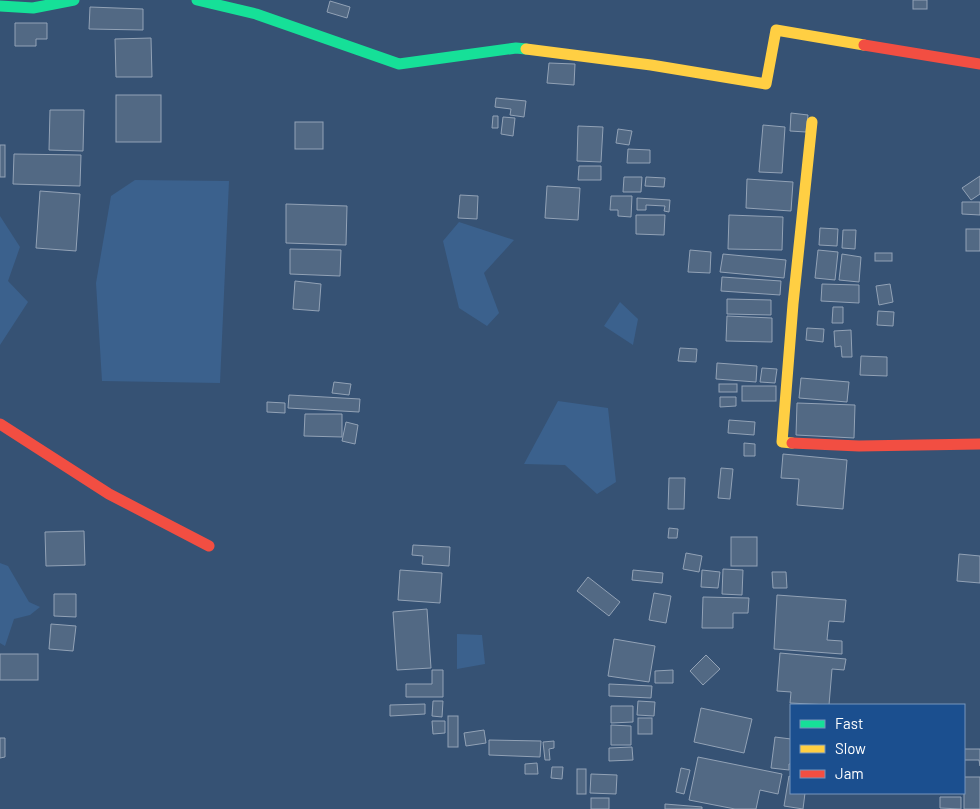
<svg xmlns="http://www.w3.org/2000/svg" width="980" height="809" viewBox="0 0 980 809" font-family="Barlow,sans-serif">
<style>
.water{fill:#3b618d}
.building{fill:#526984;stroke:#92a2b6}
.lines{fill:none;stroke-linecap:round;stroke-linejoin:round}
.fast{stroke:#16e098;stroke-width:11}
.slow{stroke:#ffcf43;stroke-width:11}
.jam{stroke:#f24e42;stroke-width:11}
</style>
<rect width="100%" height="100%" fill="#365274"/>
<g class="water">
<path d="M135,180L229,181L220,383L102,381L96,283L111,196Z"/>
<path d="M0,216L20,247L8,281L28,302L0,345Z"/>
<path d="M459,222L514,240L484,273L499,313L487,326L459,308L443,241Z"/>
<path d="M620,302L638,319L633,345L604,326Z"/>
<path d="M558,401L608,408L616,482L597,494L565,465L524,464Z"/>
<path d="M0,563L8,566L29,602L40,607L30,615L14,619L5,646L0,643Z"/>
<path d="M457,634L482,635L485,664L457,669Z"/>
</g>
<g class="building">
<rect x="913" y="0" width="14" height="9"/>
<path d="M330,1L350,7L347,18L327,12Z"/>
<path d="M90,7L143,9V30L89,29Z"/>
<path d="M15,23H47V39H36V46H15Z"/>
<path d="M151,38L152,77H116L115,39Z"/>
<path d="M549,63L575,64L574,85L547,83Z"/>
<rect x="116" y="95" width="45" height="47"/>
<path d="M496,98L526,101L524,117L510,115L511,109L495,107Z"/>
<path d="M50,110H84L83,151L49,150Z"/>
<path d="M791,113L808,115L806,132L790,131Z"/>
<path d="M493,116H498V128H492Z"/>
<path d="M503,117L515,118L513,136L501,134Z"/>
<rect x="295" y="122" width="28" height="27"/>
<path d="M763,125L785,127L782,173L759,172Z"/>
<path d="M578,126L603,127L601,162L577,161Z"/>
<path d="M618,129L632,131L629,145L616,143Z"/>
<rect x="0" y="145" width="5" height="32"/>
<path d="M628,149L650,150V163H627Z"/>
<path d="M14,154L81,155L80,186L13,184Z"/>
<path d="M579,166H601V180H578Z"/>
<path d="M980,176V194L971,200L962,188Z"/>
<path d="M624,177H642L641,192H623Z"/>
<path d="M646,177L665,178L664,187L645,186Z"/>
<path d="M747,179L793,182L791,211L746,208Z"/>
<path d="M547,186L580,188L578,220L545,218Z"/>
<path d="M40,191L80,194L76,251L36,248Z"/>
<path d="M460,195L478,196L477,219L458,218Z"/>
<path d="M611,196H632L631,217L618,216V210H610Z"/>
<path d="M637,198L670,200L669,212L664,211L665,206L646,205V210H637Z"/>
<path d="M962,202H980V215L962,214Z"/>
<path d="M286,204L347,206L346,245L286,243Z"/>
<path d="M636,215H665L664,235L636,234Z"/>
<path d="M729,215L783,217L782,250L728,249Z"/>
<path d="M820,228L838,229L837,246L819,245Z"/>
<rect x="966" y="229" width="14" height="22"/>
<path d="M843,230H856L855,249L842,248Z"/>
<path d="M290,249L341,250L340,276L290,274Z"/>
<path d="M690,250L711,252L710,273L688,272Z"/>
<path d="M818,250L838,252L835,280L815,278Z"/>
<rect x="875" y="253" width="17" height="8"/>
<path d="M723,254L786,260L784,278L720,272Z"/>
<path d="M842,254L861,257L859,282L839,280Z"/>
<path d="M722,277L781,281L780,295L721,291Z"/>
<path d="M295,281L321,284L319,311L293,309Z"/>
<path d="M822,284L859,285V303L821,301Z"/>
<path d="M890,284L893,302L879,305L876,286Z"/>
<path d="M727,299L771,300V315L727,314Z"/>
<path d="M833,307H843V323H832Z"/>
<path d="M878,311L894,312L893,326L877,325Z"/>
<path d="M727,316L772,318V342L726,341Z"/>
<path d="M807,328L824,329L823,342L806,340Z"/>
<path d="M851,330L852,357H842L841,346L835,347L834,331Z"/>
<path d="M680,348L697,349L696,362L678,361Z"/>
<path d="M861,356L887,357V376L860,375Z"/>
<path d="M717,363L757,366L756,382L716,379Z"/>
<path d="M762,368L777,369L775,383L760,382Z"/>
<path d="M801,378L849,382L847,402L799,398Z"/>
<path d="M334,382L351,384L349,395L332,393Z"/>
<rect x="719" y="384" width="18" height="8"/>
<rect x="742" y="386" width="34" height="15"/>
<path d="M289,395L360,399L359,412L288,408Z"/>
<path d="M720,397H736V406L720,407Z"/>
<path d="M267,402L285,403V413L267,412Z"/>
<path d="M797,403L855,405L854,438L796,435Z"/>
<path d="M305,414H342V437L304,436Z"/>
<path d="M729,420L755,422L754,435L728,433Z"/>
<path d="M346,422L358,425L355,444L342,441Z"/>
<path d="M744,443L755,444V456H744Z"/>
<path d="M783,454L847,460L843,509L797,505L799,479L781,478Z"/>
<path d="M721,468L733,469L730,499L718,498Z"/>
<path d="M669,478H685L684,509H668Z"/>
<path d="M669,528L678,529L677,538H668Z"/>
<path d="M84,531L85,565L46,566L45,532Z"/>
<rect x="731" y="537" width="26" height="29"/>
<path d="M413,545L450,547L449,566L422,564L423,556L412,555Z"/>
<path d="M686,553L702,556L699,572L683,569Z"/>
<path d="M959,554L980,556V583L957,581Z"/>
<path d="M723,569L743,570L742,595L722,594Z"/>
<path d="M400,570L442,573L440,603L398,600Z"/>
<path d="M633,570L663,573L662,583L632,580Z"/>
<path d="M702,570L720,572L718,588L701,587Z"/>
<path d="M772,572H786L787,588H773Z"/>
<path d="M588,577L620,602L609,616L577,591Z"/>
<path d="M654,593L671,596L666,623L649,620Z"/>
<path d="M54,594H76V617L54,616Z"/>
<path d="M777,595L846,600L844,622L829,621L827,640L842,641V654L774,649Z"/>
<path d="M703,597L749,598L748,613H733V628H702Z"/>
<path d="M427,609L431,668L397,670L393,612Z"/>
<path d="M51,624L76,626L73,651L49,649Z"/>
<path d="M614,639L655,646L649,682L608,676Z"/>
<path d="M780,653L846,659L844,670L832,669L829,705L790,703L791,692L777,691Z"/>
<rect x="0" y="654" width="38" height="26"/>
<path d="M706,655L720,669L703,685L690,671Z"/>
<path d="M432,670H443V697H406V684H432Z"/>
<path d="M673,670V683H655V671Z"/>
<path d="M609,684L652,686L651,698L609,696Z"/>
<path d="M433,701H443L442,717L432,716Z"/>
<path d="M638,701L655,702L654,716L637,715Z"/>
<path d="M425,704V714L390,716V705Z"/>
<path d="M611,706H633V722L611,723Z"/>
<path d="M701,708L752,719L744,753L694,742Z"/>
<rect x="448" y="716" width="10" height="31"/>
<rect x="638" y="718" width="14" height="16"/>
<path d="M432,721H445V733L433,734Z"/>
<path d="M611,725L631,726V745H611Z"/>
<path d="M484,730L486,743L466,746L464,733Z"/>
<path d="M775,737L791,739V764H789V770L771,768Z"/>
<path d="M0,738H5V757L0,758Z"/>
<path d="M489,740L541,741L540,757L489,755Z"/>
<path d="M554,741V748L549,749L550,760H545L543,742Z"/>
<path d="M632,747L633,760L609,761V748Z"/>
<path d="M964,749H980V766L979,760H964Z"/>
<path d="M698,757L782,774L778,794L760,790L756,809H735L689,800Z"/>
<path d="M537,763L538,774H525V764Z"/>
<path d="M552,767H563L562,779L551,778Z"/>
<path d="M681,768L690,770L684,794L676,792Z"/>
<rect x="577" y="769" width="9" height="25"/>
<path d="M591,774L617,775L616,794L590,793Z"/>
<path d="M789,776L791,777V793H805L803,809L784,806Z"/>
<rect x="964" y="777" width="16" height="32"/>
<path d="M940,797H961V809L940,808Z"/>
<rect x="591" y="798" width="18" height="11"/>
<path d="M665,804L702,807V809H665Z"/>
</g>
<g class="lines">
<g class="fast">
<path d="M197,0L256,14L399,64L516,48L526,49"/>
<path d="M0,6L33,8L74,0"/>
</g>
<g class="slow">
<path d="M526,49L651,65L766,84L776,30L864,45"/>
<path d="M792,443L782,442L793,304L812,122"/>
</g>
<g class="jam">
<path d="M864,45L980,64"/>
<path d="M0,424L109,494L209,546"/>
<path d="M792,443L859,446L980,444"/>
</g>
</g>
<rect x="790" y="704" width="175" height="90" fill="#1b4f8f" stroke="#7695bc"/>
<rect x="800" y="720" width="25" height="8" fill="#16e098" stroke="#7695bc"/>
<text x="835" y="729" font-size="15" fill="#ffffff">Fast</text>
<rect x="800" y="745" width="25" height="8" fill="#ffcf43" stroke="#7695bc"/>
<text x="835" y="754" font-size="15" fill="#ffffff">Slow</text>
<rect x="800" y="770" width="25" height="8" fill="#f24e42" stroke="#7695bc"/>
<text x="835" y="779" font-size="15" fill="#ffffff">Jam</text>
</svg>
